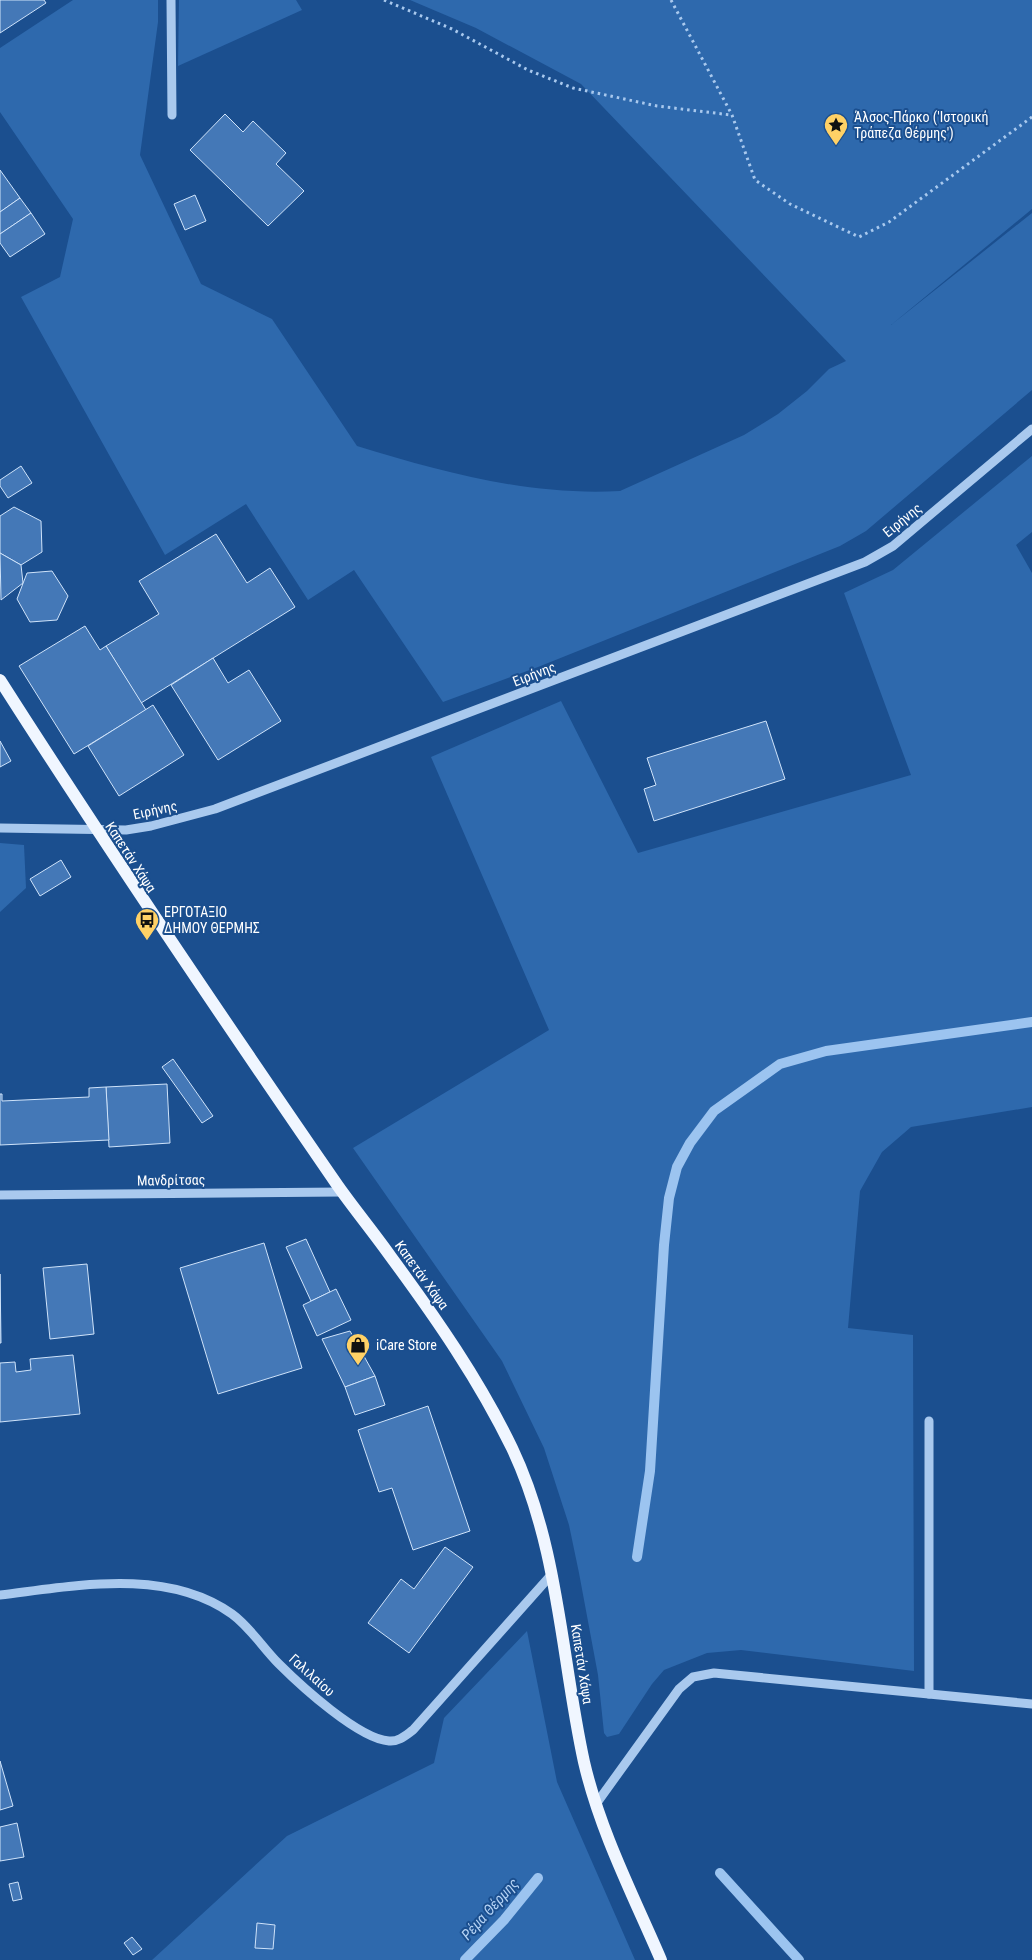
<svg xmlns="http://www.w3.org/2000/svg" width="1032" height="1960" viewBox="0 0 1032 1960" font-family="'Roboto Condensed',sans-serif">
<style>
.green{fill:#2e69ad}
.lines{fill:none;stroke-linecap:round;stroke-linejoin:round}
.stream{stroke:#9cc4f0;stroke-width:10}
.building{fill:#4478b7;stroke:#cfe3fa}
.path{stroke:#a9c9ee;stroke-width:3;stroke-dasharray:2.5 4;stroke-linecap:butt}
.minor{stroke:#a9c9ee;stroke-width:9}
.major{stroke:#f0f6ff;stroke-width:12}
.labels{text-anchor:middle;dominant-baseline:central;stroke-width:4;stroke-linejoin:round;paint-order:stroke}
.poi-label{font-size:14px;fill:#fff;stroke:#1b4f8f;text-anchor:start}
.street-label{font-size:14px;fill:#fff;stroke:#1b4f8f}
.water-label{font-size:15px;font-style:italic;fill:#b5d3f5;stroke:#1b4f8f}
</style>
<rect width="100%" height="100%" fill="#1b4f8f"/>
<g class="green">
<path d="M73,0H158V22L140,155L201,284L272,319L357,446C442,472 529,496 620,491L744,435L778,414L807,391L829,369L846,361L581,84L476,28L410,0H1032V209L891,325L1032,213V390L866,531L840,546L538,667L443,702L354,570L308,600L246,504L165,555L21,297L60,277L73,219L0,112V48Z"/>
<path d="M179,0H296L302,10L178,66Z"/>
<path d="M1032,456V532L1016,545L1032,573V1107L911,1127L882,1152L860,1191L848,1328L913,1335L914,1671L741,1650L707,1653L664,1670L652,1684L619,1734L607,1737L604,1733L598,1675L579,1573L569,1525L544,1448L502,1361L353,1148L549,1030L431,757L561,701L638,853L911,775L844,593L893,570Z"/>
<path d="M0,843L24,845L26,888L0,912Z"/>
<path d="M527,1631L557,1782L635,1960H152L287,1836L434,1763L444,1718Z"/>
</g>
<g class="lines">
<g class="stream">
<path d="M637,1557L650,1471L664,1245L669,1198L677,1167L690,1143L714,1111L780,1064L826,1051L1032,1022"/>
<path d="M720,1873L799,1960"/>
<path d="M465,1960L504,1920L538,1878"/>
</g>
</g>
<g class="building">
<path d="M0,0H44L46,3L0,33Z"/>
<path d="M225,114L243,132L253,121L286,153L276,164L304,191L268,226L190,150Z"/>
<path d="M0,170L20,198L0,212Z"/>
<path d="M195,195L206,221L185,230L174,204Z"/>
<path d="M20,198L31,213L0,234V212Z"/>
<path d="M31,213L45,234L10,257L0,243V234Z"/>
<path d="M21,466L32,483L8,498L0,486V480Z"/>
<path d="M14,507L41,521L42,552L21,565L0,553V516Z"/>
<path d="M216,534L247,583L270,568L295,607L141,703L106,646L159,614L139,581Z"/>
<path d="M0,553L21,565L23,583L1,600Z"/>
<path d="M52,571L68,596L57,620L30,622L17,599L27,573Z"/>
<path d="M85,626L100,650L106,646L146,710L74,754L19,666Z"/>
<path d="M213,658L228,683L249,670L281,721L218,760L171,685Z"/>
<path d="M153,705L184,755L119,796L88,746Z"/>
<path d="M766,721L785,779L654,821L644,789L656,785L647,758Z"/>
<path d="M0,741L11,761L0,767Z"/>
<path d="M61,860L71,877L40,896L30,879Z"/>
<path d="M173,1059L213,1116L202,1123L162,1067Z"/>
<path d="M167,1084L170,1143L109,1147L106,1087Z"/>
<path d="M106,1087L109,1140L0,1145V1094H2V1101L89,1097V1088Z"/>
<path d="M306,1239L330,1292L311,1301L286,1247Z"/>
<path d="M264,1243L302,1368L218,1394L180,1268Z"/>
<path d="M87,1264L94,1334L50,1339L43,1268Z"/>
<path d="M0,1274L1,1343H0Z"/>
<path d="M336,1289L351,1320L317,1336L303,1305Z"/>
<path d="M350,1331L375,1376L345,1387L322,1339Z"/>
<path d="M73,1355L80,1414L0,1422V1363L15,1362L16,1372L31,1370L30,1359Z"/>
<path d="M375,1376L385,1405L355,1415L345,1387Z"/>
<path d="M428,1406L470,1531L413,1550L392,1488L379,1492L358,1430Z"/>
<path d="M445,1547L473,1567L409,1653L368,1623L401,1579L414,1589Z"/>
<path d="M0,1761L13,1806L0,1810Z"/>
<path d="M17,1823L24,1857L0,1861V1827Z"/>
<path d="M18,1882L22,1899L13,1901L9,1884Z"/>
<path d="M257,1923L275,1925L273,1949L255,1948Z"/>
<path d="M132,1937L142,1949L133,1955L124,1943Z"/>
</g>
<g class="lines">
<g class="path">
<path d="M384,0L452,29L528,70L573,88L657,106L731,115"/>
<path d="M671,0L732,115L755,180L790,204L859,237L889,222L1032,117"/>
</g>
<g class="minor">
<path d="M171,0L172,115"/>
<path d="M0,828L126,830L151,826L215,809L865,562L893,546L1032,429"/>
<path d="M0,1195L342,1192"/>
<path d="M929,1421V1694"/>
<path d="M0,1595C75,1586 166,1567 232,1614C250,1627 263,1648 279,1664C301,1686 359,1739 389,1741C399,1742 406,1735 413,1730L552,1574"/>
<path d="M596,1804L679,1689L693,1677L714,1673L1032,1704"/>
</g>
<path class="major" d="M0,680C109,851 223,1019 338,1186C355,1210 374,1233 391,1257C436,1318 479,1380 512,1448C559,1547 561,1657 584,1762C600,1831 633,1895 661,1960"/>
</g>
<defs>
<g id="sight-pin" transform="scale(1.25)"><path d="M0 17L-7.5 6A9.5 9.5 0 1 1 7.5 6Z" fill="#ffd166" stroke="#1b4f8f"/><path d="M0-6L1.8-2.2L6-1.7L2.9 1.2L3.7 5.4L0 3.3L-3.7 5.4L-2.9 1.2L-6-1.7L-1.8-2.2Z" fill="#111"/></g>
<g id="bus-pin" transform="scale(1.25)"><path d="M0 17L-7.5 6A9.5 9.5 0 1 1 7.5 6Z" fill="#ffd166" stroke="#1b4f8f"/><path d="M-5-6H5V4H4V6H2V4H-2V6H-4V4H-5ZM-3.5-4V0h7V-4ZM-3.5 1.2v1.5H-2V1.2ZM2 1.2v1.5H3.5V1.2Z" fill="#111"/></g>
<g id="shop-pin" transform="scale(1.25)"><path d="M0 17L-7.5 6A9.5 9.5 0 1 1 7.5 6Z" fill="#ffd166" stroke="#1b4f8f"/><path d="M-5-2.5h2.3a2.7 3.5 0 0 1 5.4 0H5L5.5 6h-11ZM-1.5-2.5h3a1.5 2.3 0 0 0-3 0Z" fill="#111"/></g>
</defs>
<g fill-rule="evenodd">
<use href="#sight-pin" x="836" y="125"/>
<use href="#bus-pin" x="147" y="920"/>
<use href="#shop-pin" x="358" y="1345"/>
</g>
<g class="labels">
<g class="poi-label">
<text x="854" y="117">Άλσος-Πάρκο ('Ιστορική<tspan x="854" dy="16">Τράπεζα Θέρμης')</tspan></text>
<text x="164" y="912">ΕΡΓΟΤΑΞΙΟ<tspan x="164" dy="16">ΔΗΜΟΥ ΘΕΡΜΗΣ</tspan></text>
<text x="376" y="1345">iCare Store</text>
</g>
<g class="street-label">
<text transform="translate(902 520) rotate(-39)">Ειρήνης</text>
<text transform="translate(534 674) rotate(-21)">Ειρήνης</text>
<text transform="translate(155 810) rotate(-12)">Ειρήνης</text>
<text transform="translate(131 857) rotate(57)">Καπετάν Χάψα</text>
<text transform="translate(171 1180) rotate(-1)">Μανδρίτσας</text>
<text transform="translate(422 1275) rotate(54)">Καπετάν Χάψα</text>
<text transform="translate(582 1664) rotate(81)">Καπετάν Χάψα</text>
<text transform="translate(312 1675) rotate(42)">Γαλιλαίου</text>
</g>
<g class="water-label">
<text transform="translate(490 1909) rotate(-48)">Ρέμα Θέρμης</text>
</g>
</g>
</svg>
